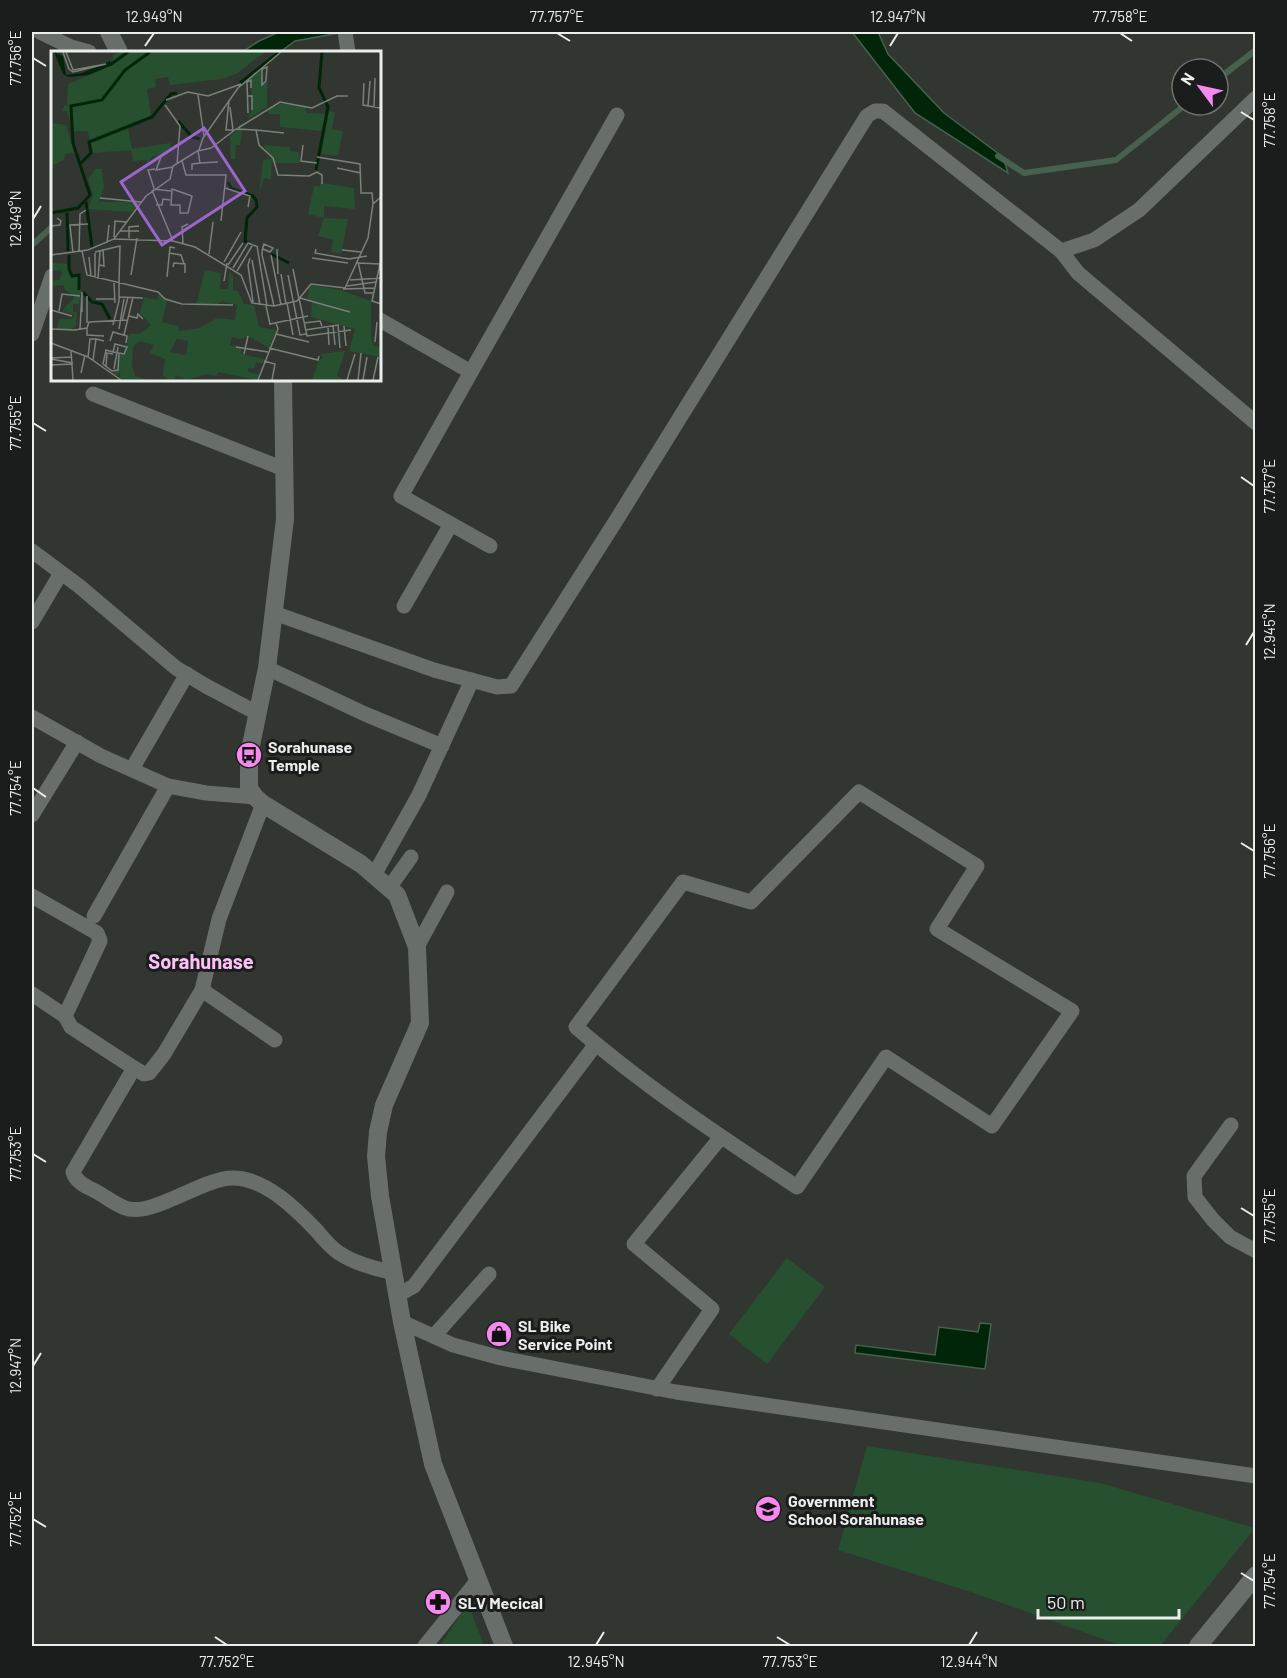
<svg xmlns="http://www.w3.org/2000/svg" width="1287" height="1678" viewBox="0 0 1287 1678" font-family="Barlow,sans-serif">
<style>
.green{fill:#275030}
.water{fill:#002509;stroke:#46614d;stroke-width:1.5}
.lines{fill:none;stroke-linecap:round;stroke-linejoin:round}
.stream{stroke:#46614d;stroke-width:6}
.street{stroke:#686e69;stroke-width:15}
.secondary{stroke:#686e69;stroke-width:18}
.ticks{fill:none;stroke:#ebeeeb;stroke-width:2}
.labels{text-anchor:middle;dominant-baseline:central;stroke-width:6;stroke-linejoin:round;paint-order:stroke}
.poi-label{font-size:16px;font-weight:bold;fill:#ebeeeb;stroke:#1a1d1b;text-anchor:start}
.quarter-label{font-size:20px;font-weight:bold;fill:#fdc0f7;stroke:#1a1d1b}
.inset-river{fill:none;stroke:#002509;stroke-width:3}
.inset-road{fill:none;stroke:#7b807b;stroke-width:1.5}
.view{fill:#9d66cc;fill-opacity:0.15;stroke:#9d66cc;stroke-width:3}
.inset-edge{fill:none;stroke:#ebeeeb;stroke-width:3}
.neatline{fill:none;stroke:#ebeeeb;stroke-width:2}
.ticks-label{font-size:15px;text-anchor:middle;fill:#ebeeeb}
</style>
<rect width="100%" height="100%" fill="#313631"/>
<g class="green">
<path d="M787,1258L825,1287L767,1364L729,1334Z"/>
<path d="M867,1446L1100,1483L1255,1528L1160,1646H1122L971,1592L838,1550Z"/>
<path d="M468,1603L484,1646H440Z"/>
</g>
<g class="water">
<path d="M279,32H339V33L295,41L280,52H242L259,41Z"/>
<path d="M852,32H878L888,54L944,113L1003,157L1008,173L915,113Z"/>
<path d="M980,1323L991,1324L985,1369L855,1353L856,1345L935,1355L939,1327L978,1332Z"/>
</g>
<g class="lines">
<g class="stream">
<path d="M1218,79L1256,50"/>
<path d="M998,156L1024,173L1116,160L1185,105"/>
<path d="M32,245L52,227"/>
</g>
<g class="street">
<path d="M40,32L71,47L89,52"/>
<path d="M345,32L348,52"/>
<path d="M1061,251L1094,240L1139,210L1256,98"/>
<path d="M380,320L471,372L401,496L490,546"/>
<path d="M32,334L52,276"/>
<path d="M471,372L617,115"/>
<path d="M93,394L284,469"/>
<path d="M32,551L79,586L176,668L206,686L257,713"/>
<path d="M404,606L451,524"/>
<path d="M274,613L434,670L497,687L511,686L617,519L867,116L875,111H883L1061,251L1078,273L1256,423"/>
<path d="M32,622L61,573"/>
<path d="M267,668L365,714L442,746"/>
<path d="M32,717L101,756L168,786L206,793L255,797"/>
<path d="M132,769L187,674"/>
<path d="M859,792L977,866L937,929L1072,1011L992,1126L886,1057L797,1187C721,1137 644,1086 576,1027L683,882L751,902Z"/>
<path d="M32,815L77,742"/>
<path d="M374,875L419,795L472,680"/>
<path d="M389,888L411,857"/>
<path d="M32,896L97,933L100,941L65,1016L71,1027L134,1068L144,1074L149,1073L164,1054L202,990L219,919L263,804"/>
<path d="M94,916L168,786"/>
<path d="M417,947L447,892"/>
<path d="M202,990L275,1040"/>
<path d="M32,994L65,1016"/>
<path d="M134,1068L73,1172C76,1183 88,1187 97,1192C106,1197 115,1204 125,1208C152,1218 202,1178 233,1178C265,1178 296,1209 316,1230C323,1238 330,1247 339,1253C356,1264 374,1268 394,1273"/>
<path d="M1231,1125L1194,1176L1195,1197L1213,1220L1230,1237L1256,1251"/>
<path d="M398,1295L414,1286L596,1044"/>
<path d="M402,1322L453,1345L501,1358L676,1392L1256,1476"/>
<path d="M434,1336L489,1274"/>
<path d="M657,1389L712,1309L634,1244L721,1137"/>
<path d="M425,1646L478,1580"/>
</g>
<g class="secondary">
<path d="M109,32L119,52"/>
<path d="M283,380L285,519L267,668L249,755V788L255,797L263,804L361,864L397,895L417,947L420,1023L384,1105L378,1132L376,1156L380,1196L402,1322L433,1464L504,1646"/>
<path d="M1198,1646L1256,1575"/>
</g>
</g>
<path class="ticks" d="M557,33L570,41M1120,33L1132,41M145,46L154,33M890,46L898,33M33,58L46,66M1241,112L1254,120M33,219L41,206M33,423L46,431M1241,477L1254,486M1246,645L1254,632M33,788L46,797M1241,843L1254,851M33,1154L46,1162M1241,1208L1254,1216M33,1366L41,1353M33,1519L46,1527M1241,1573L1254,1581M215,1637L227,1645M777,1637L790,1645M596,1645L604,1632M969,1645L977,1632"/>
<defs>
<g id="bus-disc" transform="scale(1.35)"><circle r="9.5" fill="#f589ee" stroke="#1a1d1b"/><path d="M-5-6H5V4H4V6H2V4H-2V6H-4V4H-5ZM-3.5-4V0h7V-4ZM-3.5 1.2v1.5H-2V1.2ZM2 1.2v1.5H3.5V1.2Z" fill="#111"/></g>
<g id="shop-disc" transform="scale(1.35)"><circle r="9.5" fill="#f589ee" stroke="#1a1d1b"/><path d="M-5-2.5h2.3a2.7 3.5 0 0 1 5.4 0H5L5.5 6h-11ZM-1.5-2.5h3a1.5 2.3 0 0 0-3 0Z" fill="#111"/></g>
<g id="school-disc" transform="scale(1.35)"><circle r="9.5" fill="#f589ee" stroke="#1a1d1b"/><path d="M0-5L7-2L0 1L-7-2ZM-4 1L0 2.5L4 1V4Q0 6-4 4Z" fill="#111"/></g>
<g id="pharmacy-disc" transform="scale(1.35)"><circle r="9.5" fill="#f589ee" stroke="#1a1d1b"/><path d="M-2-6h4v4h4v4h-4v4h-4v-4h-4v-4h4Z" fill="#111"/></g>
</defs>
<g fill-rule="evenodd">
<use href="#bus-disc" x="249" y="755"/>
<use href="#shop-disc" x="499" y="1334"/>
<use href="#school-disc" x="768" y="1509"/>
<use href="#pharmacy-disc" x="438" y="1602"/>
</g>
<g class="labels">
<g class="poi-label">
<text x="268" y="746">Sorahunase<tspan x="268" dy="18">Temple</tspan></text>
<text x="518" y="1325">SL Bike<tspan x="518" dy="18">Service Point</tspan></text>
<text x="788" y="1500">Government<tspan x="788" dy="18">School Sorahunase</tspan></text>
<text x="458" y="1602">SLV Mecical</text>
</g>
<g class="quarter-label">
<text x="201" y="961">Sorahunase</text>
</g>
</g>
<g transform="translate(51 51)">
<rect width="330" height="330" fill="#313631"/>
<path d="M69,1H214L185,23L170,28L119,34L117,26L104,28L105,36L96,38L100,65L40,90L36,80H22L16,60H11L14,53L16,57L17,33L61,14L62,4ZM210,17L211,35L216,30V56L197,68L201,59L200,25ZM229,53L254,54L255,62L275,63L270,80L229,76V63H218L217,57ZM278,60L284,61L281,78L292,80L287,105L270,103ZM0,72L15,74L23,102L14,103L13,109L0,115ZM77,77L81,98L119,92L120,100L101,106L96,113V109L82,110L80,99L42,102L40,91ZM186,79H191L189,94H185L184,108H180L179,86ZM212,94L239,96V100L248,101L249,112H223ZM221,107L220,128L213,127L208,144L212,109ZM44,118H51L53,137L48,151H89L81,161L37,158L42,144L37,128ZM270,132L303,137L304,158L273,155V167L297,168L290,203L280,201L282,189L267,185L273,167L257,163L263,135H269ZM0,212L17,213L20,224H28L30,240L28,253H22V261H26L25,275L21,278H6L8,268H22L23,263L11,260L24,245L15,240L12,234L2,235L0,230L8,229L11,222L9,219L0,220ZM154,219L170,222L169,238H177L178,221L182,225V239L187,240L193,253L203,254L208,276L225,279L218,297L198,285L190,288L181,286L179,294L191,296L190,303L213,308L211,313L205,311L203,318L198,317L196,320L208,324L206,329L167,321L165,325L156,323L135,329L125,324L124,329H117L112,324L114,308L99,302L103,294L88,290L82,296L81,315L84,325L97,329H72L68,327L70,321L65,325L62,322L67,319L68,304L74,303L78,283H89L100,274L89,262L93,246L106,249L108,243L116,250L111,271L127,275L128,280L149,277L166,267L184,269L186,254L171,250L166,254H145ZM126,288L137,290L135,304L119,301ZM259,234L290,239L320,250V284L322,295L330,296V306L298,300L304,278L260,266L261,251L303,261L256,248ZM294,300L286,324L292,329H261L268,309L272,307L269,303Z" fill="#275030" fill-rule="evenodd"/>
<path d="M3,1L12,5L15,24L31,22L59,10L61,14L38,24L17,26L12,23Z" fill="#002509"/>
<path class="inset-river" d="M59,14L77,1M189,32L227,2M127,70L141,86L149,88M28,114L40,102L38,91L101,66L120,43L126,42M265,119L277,56L268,37L271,1M177,131L180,137L202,145L205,149L206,156L196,167L194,190L197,192M35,151L41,196M0,162L27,157L39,144L22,92L20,55L51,49L74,19L99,1M16,162L17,200M220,203L238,212M18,204V218L21,225L28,224V239M32,241L41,251L51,253L59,268"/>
<path class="inset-road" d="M12,1L18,18L22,21L55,13L22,19L15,1M216,16L215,30L211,34V18ZM313,32L312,54L330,57M147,44L153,85M196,45H201V59M115,49L137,41L157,45L190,33M178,49L175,79H182L179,56M114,54L129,75L126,113M317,55L319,30M323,56L324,27M197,62L196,31L200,29V37M187,77L229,51L261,57L286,45H297M205,79L233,82M252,94L250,110L266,112M110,106L105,119L122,116M266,106L309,113L310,142H321L322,153M131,110L135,124H175L170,170M149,112L167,111M286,117L310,122M141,119V113L149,112L147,100L160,97L185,78L205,79L208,94L222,107L227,124L258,125L266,121L271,124V133M103,137L97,119L104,118M174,137L199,145L197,156M102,138L120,140M121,138L141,145L137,162H129V154H120ZM101,139L122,190M49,147L90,151M105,154H111L112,148L119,149M0,175L9,174L10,170L6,167M69,180H88M63,186L64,170L75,171M78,187V176L88,175M63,188L122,190L144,196L190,224L201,252L223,255L246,250L260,233L294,237L317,187L322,153L330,146M56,192L58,174M132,192L131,176L137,173M206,195L216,255M212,198L219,201L222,197L213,193L212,196L211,201V204L223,255M226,198L227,223M265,198L264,202L298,208L316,205M291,199L310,201M31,200L36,224L107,241L114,248L131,253L182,254M28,201L29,163L35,159M44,201L69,195L68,232M22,202L19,174L37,173M118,202L130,204L133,213M158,203L162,171M0,204L37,199L63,188L95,145L119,128L122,115L148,99L152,87L187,37L230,1M220,204L230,254M38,206L40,225M199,207L197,214L202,251M261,207L297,212M201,209L209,254M173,211L190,181M307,211L314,242H322M307,212L329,213M329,213L321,250L330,253M49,214L53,215L52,198M177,214L192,192M122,216L123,212L134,213V222M182,217L197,192L207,196M242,218L248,248M186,220L201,195M230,223L235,253M80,224L86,187M237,224L249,284L255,283M44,226V202M116,226L119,196L124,197M47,228L49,200M299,229L330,227M173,230L176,212M63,232L64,252M296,235L325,231M292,238L324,237M68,246L92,247M248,247L256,285L300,279M249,247L299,261M45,248H64M236,252L242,284M215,255L219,273L257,265M0,259L21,265M8,260L11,243L29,245M78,265L86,267L87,263L92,268M71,270L77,246M36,272V245M253,272L269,270L271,275M62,274L68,250V232M282,274L284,294M277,275L278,294M293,275L295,295M36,277V284L53,285M0,278L24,279L36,277L38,271L77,269M29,278L31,241V261M68,278L73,248M254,279L287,274L289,297M225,283L258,291M73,284L82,246M59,290L62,281L76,285L75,292M324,291L326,271M0,292L37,306L70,329M185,296L217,301M218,297L267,309L268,305M20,300L22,329M62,301L64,293L76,296L73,303L62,301L55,299L52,313L61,320L67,319L68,302M193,303L197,285M37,306L39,288H45M0,307L21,306M0,308L22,312M42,309L45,288L53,290M213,310L224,313L221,329M0,314L21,313M55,315L56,302L62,303M63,318L67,296M30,322L34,304M207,329L227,278L225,272M296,329L304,303M307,329L310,302M312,329L316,306M322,329L327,306"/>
<path class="view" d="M153,77L194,140L111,194L70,131Z"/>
<rect width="330" height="330" class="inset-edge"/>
</g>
<rect width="1287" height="1678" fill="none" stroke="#1a1d1b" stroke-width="66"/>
<g transform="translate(1200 87) rotate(303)"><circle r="28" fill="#1a1d1b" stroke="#6e716e" stroke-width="1.5"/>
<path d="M0-4.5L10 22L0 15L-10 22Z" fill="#f589ee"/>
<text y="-9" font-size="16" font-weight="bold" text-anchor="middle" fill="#ebeeeb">N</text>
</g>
<path d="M1038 1609v9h141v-9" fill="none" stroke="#ebeeeb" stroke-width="3"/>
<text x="1047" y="1609" font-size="18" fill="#ebeeeb" stroke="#1a1d1b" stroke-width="4.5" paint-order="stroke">50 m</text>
<rect x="33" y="33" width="1221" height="1612" class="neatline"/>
<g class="ticks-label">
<text x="154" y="22">12.949°N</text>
<text x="557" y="22">77.757°E</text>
<text x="898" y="22">12.947°N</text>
<text x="1120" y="22">77.758°E</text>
<text transform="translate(16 58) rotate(-90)" y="5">77.756°E</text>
<text transform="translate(1270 120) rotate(-90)" y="5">77.758°E</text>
<text transform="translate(16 219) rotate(-90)" y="5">12.949°N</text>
<text transform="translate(16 423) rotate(-90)" y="5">77.755°E</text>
<text transform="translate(1270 486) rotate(-90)" y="5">77.757°E</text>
<text transform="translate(1270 632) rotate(-90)" y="5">12.945°N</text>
<text transform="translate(16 788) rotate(-90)" y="5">77.754°E</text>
<text transform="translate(1270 851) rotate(-90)" y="5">77.756°E</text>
<text transform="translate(16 1154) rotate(-90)" y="5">77.753°E</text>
<text transform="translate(1270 1216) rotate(-90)" y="5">77.755°E</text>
<text transform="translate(16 1366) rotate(-90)" y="5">12.947°N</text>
<text transform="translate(16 1519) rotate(-90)" y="5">77.752°E</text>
<text transform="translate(1270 1581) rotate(-90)" y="5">77.754°E</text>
<text x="227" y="1667">77.752°E</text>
<text x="596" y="1667">12.945°N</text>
<text x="790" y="1667">77.753°E</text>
<text x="969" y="1667">12.944°N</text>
</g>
</svg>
